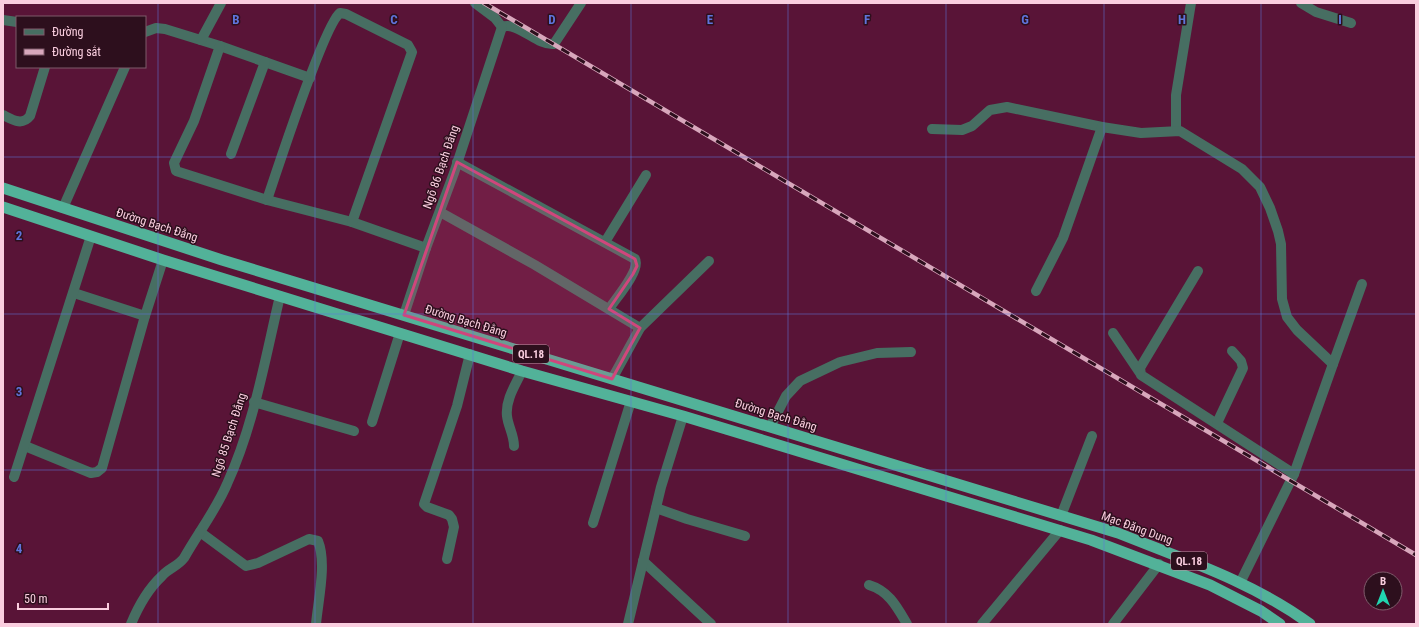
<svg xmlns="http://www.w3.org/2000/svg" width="1419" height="627" viewBox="0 0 1419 627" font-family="'Roboto Condensed',sans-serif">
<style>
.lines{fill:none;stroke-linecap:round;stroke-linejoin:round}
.minor{stroke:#476e62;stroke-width:10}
.trunk{stroke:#52b299;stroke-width:11}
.rail-casing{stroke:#d8a7bc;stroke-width:4.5}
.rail{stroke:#2d0f1d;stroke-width:3;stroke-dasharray:9;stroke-linecap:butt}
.marked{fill:#d0467c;fill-opacity:0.2;stroke:#d0467c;stroke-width:3;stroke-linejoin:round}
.grid{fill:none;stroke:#5f74da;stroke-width:1;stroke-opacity:0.55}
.labels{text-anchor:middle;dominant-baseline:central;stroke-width:3;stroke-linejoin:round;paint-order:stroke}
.shield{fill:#2d0f1d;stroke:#bc95a5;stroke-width:1}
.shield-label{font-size:11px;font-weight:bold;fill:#facedf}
.street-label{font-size:12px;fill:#facedf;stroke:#2d0f1d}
.grid-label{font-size:13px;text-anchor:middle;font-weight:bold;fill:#5f74da;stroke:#2d0f1d;stroke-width:3;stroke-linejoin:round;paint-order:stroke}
</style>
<rect width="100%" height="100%" fill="#591437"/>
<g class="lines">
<g class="minor">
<path d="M475,3L495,18L502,27"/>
<path d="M1301,3L1316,12L1351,23"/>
<path d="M3,20L17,22"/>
<path d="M502,27C518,21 537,46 554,44L581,3"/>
<path d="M145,32L156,28L165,29L220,46L310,78"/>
<path d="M201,40L221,3"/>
<path d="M220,46L194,121L174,163L176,171L267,200L352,222L426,248"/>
<path d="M3,115C13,120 22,126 30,116L45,67"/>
<path d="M932,129L962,130L972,126L990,110L1007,107L1102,127"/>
<path d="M1176,131V95L1191,3"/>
<path d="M231,154L265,62"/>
<path d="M457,162L635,259C641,270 616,298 609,309"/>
<path d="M267,200C276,173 325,23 340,13L346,14L408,45L412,52L352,222"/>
<path d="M63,208L125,67"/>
<path d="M440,212L535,265L640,328"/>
<path d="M605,242L646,175"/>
<path d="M1198,271L1140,368L1141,375L1294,474"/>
<path d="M1036,291L1063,238L1102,127L1141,133L1180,131L1242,169L1260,187L1270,208L1278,231L1281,244L1282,299L1287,317L1297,330L1333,364L1294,474L1240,583"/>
<path d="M74,293L145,316"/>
<path d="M404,315L426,248L454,173L502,27"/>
<path d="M1113,333L1140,373"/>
<path d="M1333,364L1362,284"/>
<path d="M612,379L640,328L709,261"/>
<path d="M254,402L354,431"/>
<path d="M372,422L400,333"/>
<path d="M1217,423L1243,368L1241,361L1232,351"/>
<path d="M770,427L786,396L800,381L840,362L877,353L911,352"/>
<path d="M25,446L91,473L97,472L102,468L145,316L163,260"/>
<path d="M514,446C514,435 508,426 507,416C505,400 516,384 522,371"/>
<path d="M14,477L91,236"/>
<path d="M656,508L687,519L745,536"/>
<path d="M1061,516L1092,436"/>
<path d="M593,523L631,401"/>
<path d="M200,532L246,566L258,563L309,539L318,541C327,563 318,601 316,624"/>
<path d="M447,559L454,527L452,519L449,515L427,507L424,504L457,406L470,354"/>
<path d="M643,561L711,624"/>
<path d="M869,585C889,591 897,607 907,624"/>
<path d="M131,624C138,607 148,589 162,576C169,568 177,567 184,558C198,533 216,510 227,484C254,425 265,359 280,296"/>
<path d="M628,624L661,487L683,416"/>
<path d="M982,624L1060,530"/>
<path d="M1113,624L1159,564"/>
</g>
<g class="trunk">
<path d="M3,188L222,260L1118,533C1183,559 1253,582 1310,624"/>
<path d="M3,207L163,260L522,371L683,416L1091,540L1210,585L1261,611L1280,624"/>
</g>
<g class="rail-casing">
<path id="rail" d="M484,3L1416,555"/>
</g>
<use href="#rail" class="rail"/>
</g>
<path class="marked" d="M457,162L635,259L637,266L633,274L609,309L640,328L612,379L404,315Z"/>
<path class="grid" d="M158,3V624M315,3V624M473,3V624M631,3V624M788,3V624M946,3V624M1104,3V624M1261,3V624M3,157H1416M3,314H1416M3,470H1416"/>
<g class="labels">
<g class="shield">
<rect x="513" y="345" width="36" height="18" rx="3"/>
<rect x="1171" y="552" width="36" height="18" rx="3"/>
</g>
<g class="shield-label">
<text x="531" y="354">QL.18</text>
<text x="1189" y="561">QL.18</text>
</g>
<g class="street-label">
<text transform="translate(441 167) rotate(-71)">Ngõ 86 Bạch Đằng</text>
<text transform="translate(157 225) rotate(18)">Đường Bạch Đằng</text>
<text transform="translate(466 321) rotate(17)">Đường Bạch Đằng</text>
<text transform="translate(776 415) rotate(17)">Đường Bạch Đằng</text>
<text transform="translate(229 435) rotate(-72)">Ngõ 85 Bạch Đằng</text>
<text transform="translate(1137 528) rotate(20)">Mạc Đăng Dung</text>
</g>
</g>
<g class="grid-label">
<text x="236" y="24">B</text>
<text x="394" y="24">C</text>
<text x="552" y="24">D</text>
<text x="710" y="24">E</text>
<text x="867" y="24">F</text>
<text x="1025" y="24">G</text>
<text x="1182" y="24">H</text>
<text x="1340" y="24">I</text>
<text x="19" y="240">2</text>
<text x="19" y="396">3</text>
<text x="19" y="553">4</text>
</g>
<rect width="1419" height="627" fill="none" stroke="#facedf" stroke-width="8"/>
<rect x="16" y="16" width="130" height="52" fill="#2d0f1d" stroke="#7f5b6b"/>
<rect x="24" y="29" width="20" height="6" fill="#476e62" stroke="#7f5b6b"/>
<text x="52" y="36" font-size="12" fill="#facedf">Đường</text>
<rect x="24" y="49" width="20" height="6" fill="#d8a7bc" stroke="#7f5b6b"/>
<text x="52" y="56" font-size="12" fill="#facedf">Đường sắt</text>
<g transform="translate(1383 591)"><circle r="19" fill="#2d0f1d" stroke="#7f5b6b"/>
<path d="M0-3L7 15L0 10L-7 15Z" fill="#21d5b0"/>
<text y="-6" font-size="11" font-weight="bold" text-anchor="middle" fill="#facedf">B</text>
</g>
<path d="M18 603v6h90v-6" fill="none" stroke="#facedf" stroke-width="2"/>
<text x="24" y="603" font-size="12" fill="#facedf" stroke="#2d0f1d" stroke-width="3" paint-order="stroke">50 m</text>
</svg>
